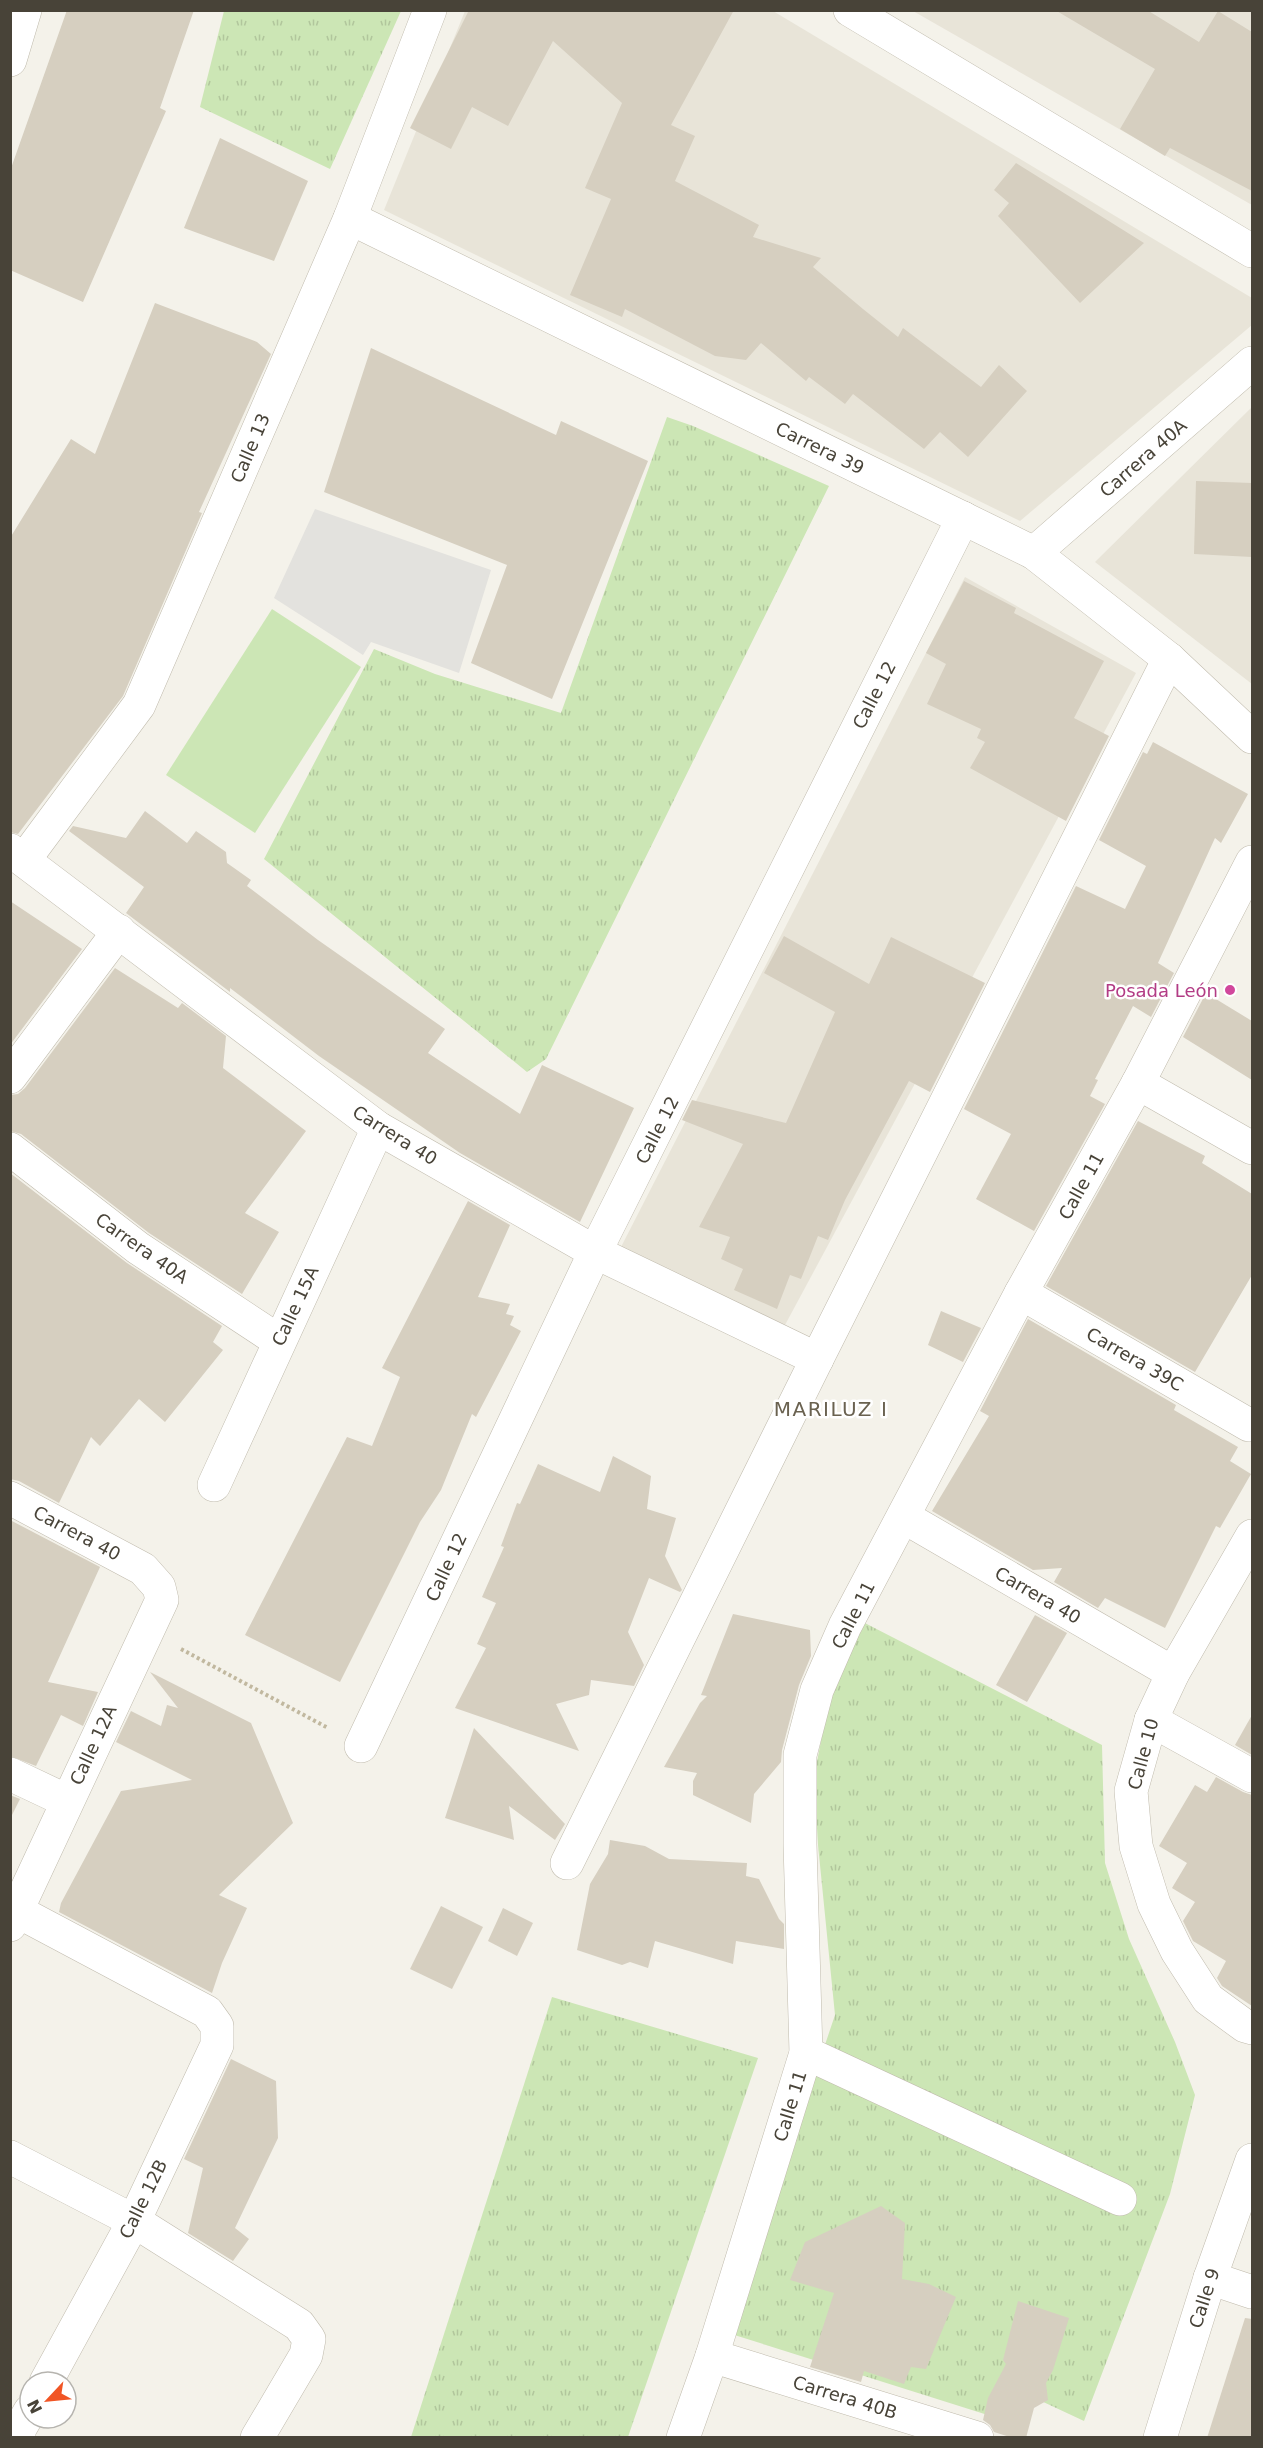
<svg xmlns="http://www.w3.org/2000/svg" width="1263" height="2448" viewBox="0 0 1263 2448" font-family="'DejaVu Sans',sans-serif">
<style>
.residential{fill:#e8e4d8}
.grass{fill:url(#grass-tufts)}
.park{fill:#cce6b5}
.parking{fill:#e3e2de}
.building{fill:#d6cfc0}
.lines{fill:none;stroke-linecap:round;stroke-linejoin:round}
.minor-casing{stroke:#c0bbad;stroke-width:34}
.path{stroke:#c1b89f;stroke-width:4;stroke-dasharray:3 3;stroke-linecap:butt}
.minor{stroke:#fff;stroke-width:33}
.hotel-dot{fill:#d1479c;stroke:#fff;stroke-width:2}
.labels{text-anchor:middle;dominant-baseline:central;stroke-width:5;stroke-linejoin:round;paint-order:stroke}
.street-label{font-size:18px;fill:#484338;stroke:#fff}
.hotel-label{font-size:18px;fill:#b23c85;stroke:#fff;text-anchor:end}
.neighbourhood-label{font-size:20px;letter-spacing:1.5px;fill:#6a6250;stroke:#fff}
</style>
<defs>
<pattern id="grass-tufts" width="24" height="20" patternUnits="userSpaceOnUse" patternTransform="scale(1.5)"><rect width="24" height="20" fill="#cce6b5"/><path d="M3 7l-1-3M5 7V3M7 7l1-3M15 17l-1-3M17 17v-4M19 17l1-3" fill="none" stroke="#b1c69c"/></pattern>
</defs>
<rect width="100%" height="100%" fill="#f4f2ea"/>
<g class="residential">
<path d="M465,11H773L1252,298V325L1020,521L384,210Z"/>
<path d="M913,11H1252V205Z"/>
<path d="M1252,407V684L1095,562Z"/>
<path d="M965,577L1136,673L785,1325L621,1247Z"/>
</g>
<g class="grass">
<path d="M224,11H401L330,169L200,107Z"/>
<path d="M667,417L693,426L829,486L546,1059L527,1072L264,859L374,649L435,674L561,713Z"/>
<path d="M859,1620L1102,1745L1105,1863L1129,1939L1175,2042L1195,2095L1170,2194L1084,2421L1009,2386L994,2417L728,2333L835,2015L818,1845L814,1777L834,1674Z"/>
<path d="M552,1997L758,2058L628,2437H411Z"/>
</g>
<path class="park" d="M272,609L361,667L255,833L166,775Z"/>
<path class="parking" d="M315,509L491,570L459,673L371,642L363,655L274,598Z"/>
<g class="building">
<path d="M67,10H194L160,108L166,111L83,302L10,270V171Z"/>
<path d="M469,10H734L671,125L695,136L675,181L759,225L753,237L821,258L813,267L863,309L898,337L903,328L981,387L999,365L1027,391L968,457L940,432L924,449L853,394L845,404L809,377L806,381L761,343L746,360L715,356L625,309L622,317L570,295L611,199L585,188L622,103L553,41L508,126L472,107L451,149L410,128Z"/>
<path d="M1055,10H1147L1199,42L1218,11L1252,32V191L1170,148L1165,156L1120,129L1155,69Z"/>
<path d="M220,138L308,181L274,261L184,228Z"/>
<path d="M1016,163L1144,243L1080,303L998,216L1009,203L994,190Z"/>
<path d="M155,303L257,342L271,354L199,512L202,513L123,696L18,834L10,832V538L71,439L95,454Z"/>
<path d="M371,348L556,435L561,421L648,461L552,699L471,663L507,565L324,492Z"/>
<path d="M1196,481L1252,483V557L1194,554Z"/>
<path d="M964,581L1016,608L1014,613L1104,661L1074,718L1109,736L1066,821L970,768L985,742L977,738L981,729L927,704L946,664L926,653Z"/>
<path d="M1153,742L1248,794L1221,843L1215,838L1158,963L1174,973L1151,1017L1133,1006L1095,1079L1098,1080L1090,1096L1105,1104L1034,1231L976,1199L1011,1134L964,1109L1076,886L1125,909L1146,866L1099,840L1143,752L1147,754Z"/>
<path d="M145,811L187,843L196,831L226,852L227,863L251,880L247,886L318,940L445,1029L428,1053L520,1114L542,1065L634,1108L580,1222L460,1153L319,1056L230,988V992L126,913L144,887L69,831L73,826L126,838Z"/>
<path d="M10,901L82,949L10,1045Z"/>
<path d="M784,936L869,984L891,937L985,983L930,1092L909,1081L845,1200L828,1240L818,1236L801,1279L790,1275L777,1309L734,1290L743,1269L721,1259L730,1237L699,1227L743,1144L682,1120L692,1100L786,1123L835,1012L764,973Z"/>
<path d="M115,968L178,1008L182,1003L226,1036L223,1068L306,1131L245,1213L279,1232L242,1294L149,1233L21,1134L10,1131V1095L18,1094L25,1088Z"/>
<path d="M1206,993L1252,1021V1080L1183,1037Z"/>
<path d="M1138,1121L1205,1156L1202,1163L1252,1194V1275L1195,1372L1046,1286Z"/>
<path d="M10,1173L127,1263L222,1326L213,1342L223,1350L165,1422L139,1399L100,1446L91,1437L59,1503L19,1481L10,1479Z"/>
<path d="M468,1201L510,1225L478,1297L510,1304L506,1314L514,1316L510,1325L521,1331L476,1417L472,1414L441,1490L420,1522L340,1682L245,1635L347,1437L372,1446L400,1377L382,1368Z"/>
<path d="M941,1311L981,1328L963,1362L928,1345Z"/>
<path d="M1028,1319L1176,1405L1174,1410L1238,1447L1230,1461L1251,1474L1220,1528L1216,1526L1165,1628L1105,1598L1098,1608L1054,1582L1062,1568L1033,1570L932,1511L989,1416L980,1411Z"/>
<path d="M613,1456L651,1476L647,1509L676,1518L665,1556L682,1590L680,1592L649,1578L628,1632L644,1665L634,1686L591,1680L589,1695L556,1704L579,1751L455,1708L486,1648L477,1644L496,1603L482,1597L504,1547L501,1546L517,1503L520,1504L538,1464L600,1492Z"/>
<path d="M10,1520L100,1567L48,1682L98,1692L83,1726L61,1715L36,1766L10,1756Z"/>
<path d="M733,1614L810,1630L811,1656L799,1685L782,1750L781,1762L754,1794L751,1823L693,1795V1781L697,1773L664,1767L700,1703L707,1696L701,1695Z"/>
<path d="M1035,1615L1067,1633L1027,1702L996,1685Z"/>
<path d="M150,1672L251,1723L293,1823L219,1895L247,1908L222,1963L212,1993L59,1912L61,1903L121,1791L192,1780L116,1742L131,1711L161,1726L167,1705L178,1708Z"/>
<path d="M1252,1715V1755L1235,1745Z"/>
<path d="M474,1728L565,1824L555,1840L509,1806L514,1840L445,1818Z"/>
<path d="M1216,1777L1243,1792L1252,1795V2006L1222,1986L1217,1978L1226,1961L1193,1941L1183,1921L1195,1902L1172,1888L1187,1863L1159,1846L1195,1785L1207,1792Z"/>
<path d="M10,1795L20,1799L10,1819Z"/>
<path d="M610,1840L645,1846L669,1859L747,1863L746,1876L759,1879L779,1919L784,1924V1949L736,1941L733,1964L655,1941L648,1968L630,1962L622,1965L577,1950L590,1884L608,1854Z"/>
<path d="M441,1906L483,1927L452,1989L410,1969Z"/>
<path d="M503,1908L533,1923L517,1956L488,1941Z"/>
<path d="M231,2059L276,2081L278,2138L235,2228L249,2239L233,2261L188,2233L203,2168L184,2159Z"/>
<path d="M881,2206L905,2223L902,2279L929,2284L956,2297L926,2369L911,2367L904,2384L864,2371L861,2382L810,2367L834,2293L790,2280L805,2242Z"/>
<path d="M1018,2301L1069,2318L1053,2370L1046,2383L1048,2400L1034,2408L1026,2438H1013L994,2432L990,2425L983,2420L988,2398L1006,2364L1003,2360Z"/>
<path d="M1245,2318L1252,2319V2438H1207Z"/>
</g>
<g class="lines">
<g class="minor-casing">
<g id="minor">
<path d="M850,10L1252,251"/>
<path d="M10,60L25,10"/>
<path d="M350,218L1034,553L1169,659L1252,737"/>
<path d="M1034,553L1252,363"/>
<path d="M10,850L378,1128L595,1252L817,1359"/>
<path d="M24,860L139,705L350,218L430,10"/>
<path d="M10,1077L119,931"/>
<path d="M1138,1083L1252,1148"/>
<path d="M10,1149L138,1248L279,1341"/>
<path d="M1021,1293L1249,1425"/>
<path d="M214,1485L378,1128"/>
<path d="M10,1498L143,1569L159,1587L162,1600L10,1925"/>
<path d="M904,1517L1173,1673"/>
<path d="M1252,1536L1173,1673L1151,1720L1131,1791L1136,1846L1154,1904L1177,1951L1208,1999L1245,2026L1252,2028"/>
<path d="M1151,1720L1252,1776"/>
<path d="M361,1746L595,1252L963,518"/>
<path d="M10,1774L67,1801"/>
<path d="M567,1863L817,1359L1169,659"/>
<path d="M17,1911L207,2012L217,2026V2045L134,2221L46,2382"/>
<path d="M806,2053L1120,2199"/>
<path d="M10,2157L134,2221L299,2325L309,2339L306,2355L257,2438"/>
<path d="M1210,2278L1252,2292"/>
<path d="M712,2356L977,2438"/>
<path d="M19,2438V2430L30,2411"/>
<path d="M683,2438L712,2356L806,2053L800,1844V1755L817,1690L845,1626L1021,1293L1138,1083L1252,862"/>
<path d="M1160,2438L1210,2278L1252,2160"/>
</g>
</g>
<path class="path" d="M181,1649L328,1728"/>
<use href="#minor" class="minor"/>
</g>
<circle class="hotel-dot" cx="1230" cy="990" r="6"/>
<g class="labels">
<g class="street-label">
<text transform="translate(250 448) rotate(-67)">Calle 13</text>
<text transform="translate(820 448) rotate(26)">Carrera 39</text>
<text transform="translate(1143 458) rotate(-41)">Carrera 40A</text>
<text transform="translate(874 695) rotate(-63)">Calle 12</text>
<text transform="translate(657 1130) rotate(-63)">Calle 12</text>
<text transform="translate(395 1135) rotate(32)">Carrera 40</text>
<text transform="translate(1081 1186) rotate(-61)">Calle 11</text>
<text transform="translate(142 1248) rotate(35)">Carrera 40A</text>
<text transform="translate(295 1306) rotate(-65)">Calle 15A</text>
<text transform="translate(1135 1359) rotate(30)">Carrera 39C</text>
<text transform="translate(77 1533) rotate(28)">Carrera 40</text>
<text transform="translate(446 1567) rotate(-65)">Calle 12</text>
<text transform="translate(1038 1595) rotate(30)">Carrera 40</text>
<text transform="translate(853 1615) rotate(-63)">Calle 11</text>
<text transform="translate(93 1745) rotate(-65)">Calle 12A</text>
<text transform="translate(1143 1754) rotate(-75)">Calle 10</text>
<text transform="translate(790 2106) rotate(-73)">Calle 11</text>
<text transform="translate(143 2199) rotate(-64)">Calle 12B</text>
<text transform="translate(1204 2298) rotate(-72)">Calle 9</text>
<text transform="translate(845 2397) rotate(17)">Carrera 40B</text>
</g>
<g class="hotel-label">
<text x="1218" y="990">Posada León</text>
</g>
<g class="neighbourhood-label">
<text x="831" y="1409">MARILUZ I</text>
</g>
</g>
<rect width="1263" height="2448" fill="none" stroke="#484338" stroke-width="24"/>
<g transform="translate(48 2400) rotate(244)"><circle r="28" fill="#ffffff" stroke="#b6b4af" stroke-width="1.5"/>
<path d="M0-4.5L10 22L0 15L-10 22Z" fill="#f15525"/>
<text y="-9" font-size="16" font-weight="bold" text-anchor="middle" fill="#484338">N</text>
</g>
</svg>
